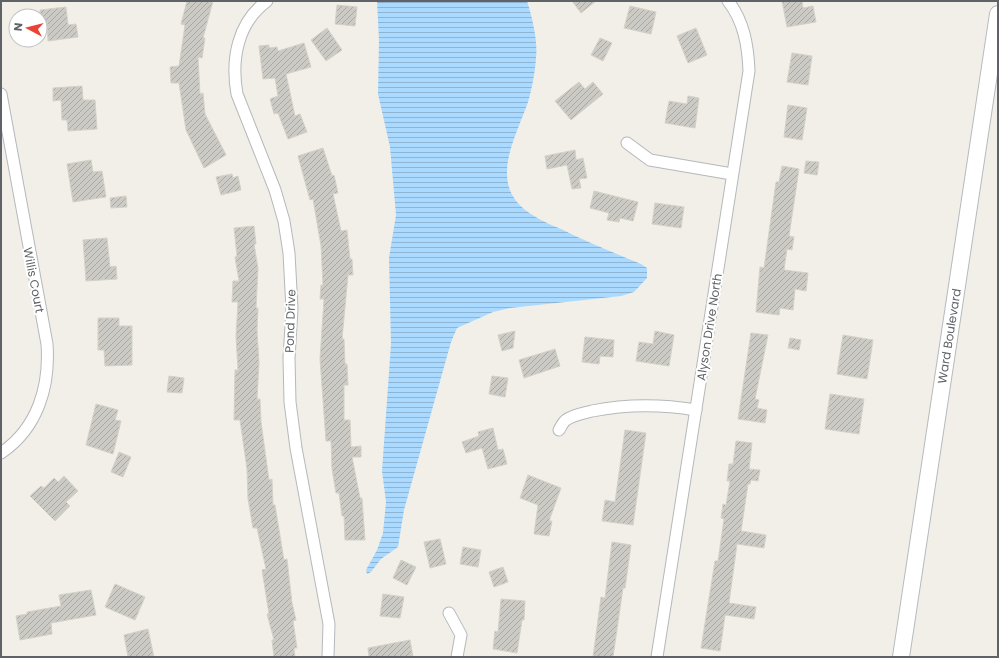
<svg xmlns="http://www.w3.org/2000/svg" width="999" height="658" viewBox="0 0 999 658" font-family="Poppins,sans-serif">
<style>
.water{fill:url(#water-rules)}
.building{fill:url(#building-hatch);stroke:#d6d1c6}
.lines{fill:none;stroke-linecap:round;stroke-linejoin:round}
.minor-casing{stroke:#b5b8bc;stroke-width:13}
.secondary-casing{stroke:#b6babf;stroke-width:18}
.minor{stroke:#fff;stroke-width:11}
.secondary{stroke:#fff;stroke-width:16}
.labels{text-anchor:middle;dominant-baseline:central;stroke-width:4;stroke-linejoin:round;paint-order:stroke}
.street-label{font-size:12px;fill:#5f6368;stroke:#fff}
</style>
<defs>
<pattern id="water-rules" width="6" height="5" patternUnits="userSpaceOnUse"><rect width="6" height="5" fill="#aadaff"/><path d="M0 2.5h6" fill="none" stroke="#8eb4d2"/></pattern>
<pattern id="building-hatch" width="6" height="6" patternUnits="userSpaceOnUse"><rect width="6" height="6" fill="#cccac5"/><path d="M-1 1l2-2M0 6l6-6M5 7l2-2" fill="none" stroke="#a9a8a4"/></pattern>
</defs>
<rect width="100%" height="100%" fill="#f1efe8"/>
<path class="water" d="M377,1H527C532,17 538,40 536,58C535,72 532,89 528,102C517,135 489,180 524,209C534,217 548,224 561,229C587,242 614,253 641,264L647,268V278L634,292L621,296L510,308L493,312L457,328L451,342L404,510L398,547L381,559L371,572L367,574L366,570L377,550L383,533L386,502L382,471L391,344L389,258L396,215L390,147L378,94L379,40Z"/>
<g class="building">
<path d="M187,1H213L203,38H205L202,58L198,57L200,94L203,93L205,114L226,155L204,168L186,130L179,83H171L170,67L179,66L185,25L181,24Z"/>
<path d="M572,1H596L581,13Z"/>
<path d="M782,1H802L803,8L813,6L816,22L787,27Z"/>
<path d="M337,5L357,7L355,26L335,24Z"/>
<path d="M630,6L656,12L651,34L624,28Z"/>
<path d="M66,7L68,25L76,24L78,37L48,41L47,22H40V10Z"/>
<path d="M327,28L342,50L326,61L311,40Z"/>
<path d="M696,28L707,55L688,63L677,36Z"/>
<path d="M600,38L612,43L603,61L591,55Z"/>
<path d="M304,43L311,67L286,74L295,116L300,114L307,132L288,139L278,113L274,114L270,99L278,96L275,78L263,79L259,46L269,45V48L277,47L278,51Z"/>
<path d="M792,53L812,56L808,85L787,82Z"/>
<path d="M579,82L585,89L593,82L603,94L571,120L555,101Z"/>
<path d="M82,86L83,100H95L97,129L68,131L67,120H62L61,100L53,101V88Z"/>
<path d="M688,96L699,98L695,128L665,123L669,101L687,104Z"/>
<path d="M788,105L807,108L802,140L784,137Z"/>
<path d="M323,148L332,176L334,175L338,193L333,194L341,231L347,230L350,259H352L353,275H348L342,339H344L345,364H347L348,385H344V420H350L351,447L361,446V457H352L360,498H362L365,540H345L344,516H342L339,493H336L332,469L331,441H326L320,359L324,299H320L321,285H323L321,246L313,199L310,200L298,156Z"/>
<path d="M575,150L576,160L583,158L587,178L579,179L581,188L572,189L567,165L547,169L545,156Z"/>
<path d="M91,160L93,172L102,171L106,197L73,202L67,164Z"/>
<path d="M806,161L819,162L817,175L804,173Z"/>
<path d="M782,166L799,169L789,236L794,237L792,250L787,249L784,270L808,273L806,291L795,289L793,310L780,308L779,315L756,312L760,267L764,268L776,182H779Z"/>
<path d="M232,174L233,178L238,176L241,190L221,195L216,177Z"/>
<path d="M594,191L638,202L633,221L620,218L619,222L607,220L609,213L590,208Z"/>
<path d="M126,196L127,207L111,208L110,198Z"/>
<path d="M655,203L684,207L681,228L652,224Z"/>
<path d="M254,226L256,244H254L258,268L256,308H258L257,330L259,363L257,399H260L261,422L269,480L272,479L273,505H275L284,560L287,559L292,603L296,620L293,621L297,648H294L295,657H274L272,640H274L267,614H269L262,570L266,569L257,528H253L248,499L247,469L240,420H234L235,370H238L236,336L238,302H232L233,281H239L235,257L237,256L234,228Z"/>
<path d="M107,238L110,267L116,266L117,279L86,281L83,240Z"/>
<path d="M98,318H119V326H132V365L105,366L104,350H98Z"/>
<path d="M515,331L513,348L502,351L498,335Z"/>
<path d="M655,331L674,335L669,366L636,361L639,342L653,344Z"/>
<path d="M751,333L768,335L755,399L759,400L757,408L767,410L765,423L738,419Z"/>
<path d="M843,335L873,340L867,379L837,374Z"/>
<path d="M585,337L614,340L613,357L600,356L599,364L582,362Z"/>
<path d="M790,338L801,340L799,350L788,348Z"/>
<path d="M555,349L560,366L524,378L519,360Z"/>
<path d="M169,376L184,378L182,393L167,392Z"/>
<path d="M492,376L508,378L505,397L489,394Z"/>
<path d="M830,394L864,399L859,434L825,429Z"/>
<path d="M96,404L118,410L115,420L121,421L113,454L86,445Z"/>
<path d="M493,428L498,450L503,449L507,464L488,469L482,448L466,453L462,442L479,436L478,432Z"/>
<path d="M625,430L646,433L633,525L602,521L605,500L615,502Z"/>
<path d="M736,441L752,443L749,469L760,470L758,481L751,480L750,484H748L741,531L766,535L764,548L737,544L729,603L756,607L754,619L725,615L720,651L701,648L715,561H718L724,519L721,518L723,504L726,505L730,481H727L729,464H733Z"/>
<path d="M119,452L131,457L123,477L111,472Z"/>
<path d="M528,475L561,488L549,521H552L549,536L534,534L538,505L520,498Z"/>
<path d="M64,476L78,491L66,502L70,506L55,521L30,496L41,486L44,488L54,478L58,482Z"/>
<path d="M440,539L446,564L430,568L424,542Z"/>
<path d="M612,542L631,545L625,588H623L613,657H593L601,597L605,598Z"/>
<path d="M463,547L481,550L478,567L460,564Z"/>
<path d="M401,560L416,567L407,585L393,578Z"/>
<path d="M503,567L508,582L494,587L489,572Z"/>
<path d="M115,584L145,597L135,620L105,607Z"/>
<path d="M91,590L96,615L51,623L52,634L20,640L16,616L27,614V612L61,606L59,595Z"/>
<path d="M383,594L404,597L400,618L380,616Z"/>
<path d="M501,599L525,601L524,620H522L517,653L493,649L495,631L498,632Z"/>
<path d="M148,629L154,657H128L124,635Z"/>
<path d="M410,640L413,657H369L368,648Z"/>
</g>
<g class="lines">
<g class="minor-casing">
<g id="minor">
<path d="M267,1C237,23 231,60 237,94L275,190L284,221L289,253L292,309L289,358L290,402L296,448L329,624L328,657"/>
<path d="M1,94L47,344C50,386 38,428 1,453"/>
<path d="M627,143L650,160L732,174"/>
<path d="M559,430C561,427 563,422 566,420C572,415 584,413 592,411C627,404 660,404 696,410"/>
<path d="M449,613L461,635L457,657"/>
<path d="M657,657L749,71C748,46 744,21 728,1"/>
</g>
</g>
<g class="secondary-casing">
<path id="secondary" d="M901,657L998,14"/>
</g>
<use href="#minor" class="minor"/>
<use href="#secondary" class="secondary"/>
</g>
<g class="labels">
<g class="street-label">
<text transform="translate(34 280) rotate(79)">Willis Court</text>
<text transform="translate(290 321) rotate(-88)">Pond Drive</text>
<text transform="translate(709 327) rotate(-81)">Alyson Drive North</text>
<text transform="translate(949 336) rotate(-81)">Ward Boulevard</text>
</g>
</g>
<rect width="999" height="658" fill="none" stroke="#5f6368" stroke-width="4"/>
<g transform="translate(28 28) rotate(277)"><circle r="19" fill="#ffffff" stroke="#bfc1c3"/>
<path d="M0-3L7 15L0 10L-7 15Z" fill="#ea4335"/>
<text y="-6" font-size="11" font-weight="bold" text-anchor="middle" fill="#5f6368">N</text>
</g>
</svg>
